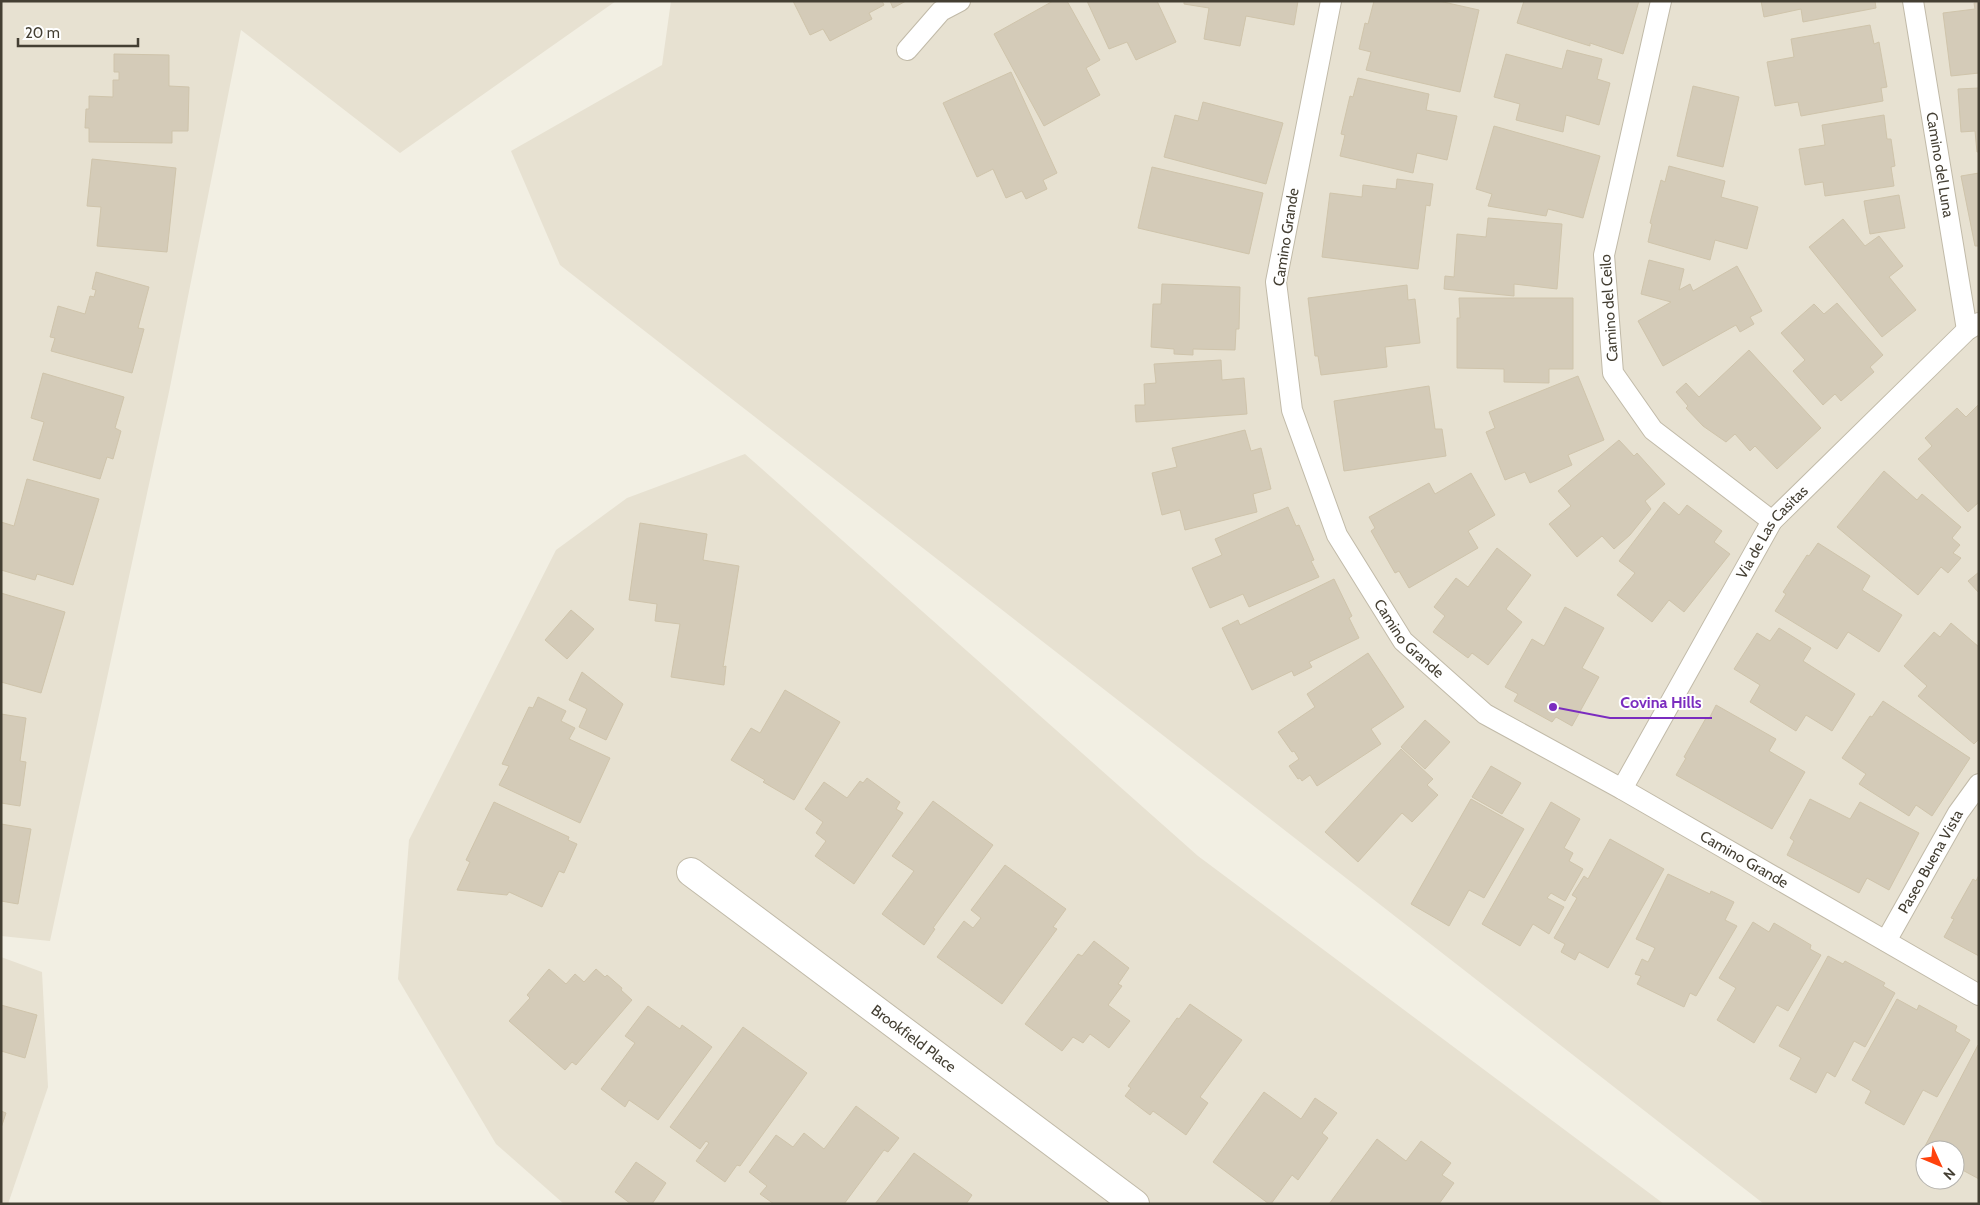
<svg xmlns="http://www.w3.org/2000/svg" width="1980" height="1205" viewBox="0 0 1980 1205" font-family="Cabin,sans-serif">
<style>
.residential{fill:#e7e1d1;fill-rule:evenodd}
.building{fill:#d4cbb8;stroke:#cfc4ab}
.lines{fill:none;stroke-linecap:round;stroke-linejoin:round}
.service-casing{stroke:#c1baa8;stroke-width:22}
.minor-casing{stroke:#c1baa8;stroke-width:30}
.service{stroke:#fff;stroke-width:20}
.minor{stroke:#fff;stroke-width:28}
.labels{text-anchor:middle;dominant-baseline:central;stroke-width:4;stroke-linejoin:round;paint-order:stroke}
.street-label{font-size:15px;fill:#443f33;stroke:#fff}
.leader{fill:none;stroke:#7b2cbf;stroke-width:2}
.callout-dot{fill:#7b2cbf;stroke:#fff;stroke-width:2}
.callout-label{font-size:16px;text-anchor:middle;font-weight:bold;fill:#7b2cbf;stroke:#fff;stroke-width:4;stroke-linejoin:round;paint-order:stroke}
</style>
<rect width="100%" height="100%" fill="#f2efe3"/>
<g class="residential">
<path d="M1,1H616L400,153L241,30L169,392L50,941L1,936Z"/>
<path d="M671,1H1979V1204H1764L560,265L511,151L662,65ZM1925,1150H1955V1180H1925Z"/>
<path d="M745,454L1198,856L1664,1204H564L496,1144L398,979L409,840L556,550L627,498Z"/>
<path d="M1,957L42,972L48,1087L8,1204H1Z"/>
</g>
<g class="building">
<path d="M793,1H882L884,5L869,13L872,19L830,41L823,29L810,35Z"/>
<path d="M890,1H906L893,8Z"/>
<path d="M1053,1H1067L1100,60L1086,68L1100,95L1044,126L994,34Z"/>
<path d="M1087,1H1157L1176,42L1136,60L1127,42L1109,49Z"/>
<path d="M1184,1H1298L1294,25L1246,16L1240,46L1204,39L1209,8L1184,4Z"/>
<path d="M1374,1H1439L1479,10L1460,92L1366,70L1371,52L1359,49L1365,23L1368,24Z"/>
<path d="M1524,1H1639L1623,54L1590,43V46L1517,23Z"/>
<path d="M1761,1H1875L1876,8L1803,22L1801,9L1764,17Z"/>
<path d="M1974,3H1979V73L1951,76L1943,13L1975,9Z"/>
<path d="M1870,25L1874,44L1879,42L1887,87L1881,88L1883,101L1801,116L1798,102L1775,106L1767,62L1794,57L1791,39Z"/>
<path d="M1567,50L1602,59L1597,79L1610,83L1599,125L1566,115L1563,132L1516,120L1520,104L1494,97L1506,54L1562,69Z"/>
<path d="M114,54L169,55V86L189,87L188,131H172V143L89,142V128H85L86,109H89V96L113,97V80H119V72H114Z"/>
<path d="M1011,72L1057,173L1043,180L1047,189L1026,199L1022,191L1006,198L993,169L977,177L943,103Z"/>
<path d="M1358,78L1429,94L1426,110L1457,116L1447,160L1417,153L1413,173L1340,156L1345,135L1341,134L1350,96L1353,97Z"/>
<path d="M1693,86L1739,97L1723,167L1677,156Z"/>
<path d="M1979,88V152H1977L1975,131L1961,132L1958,89Z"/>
<path d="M1203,102L1283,123L1266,184L1164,157L1175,115L1198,121Z"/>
<path d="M1884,115L1887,139H1891L1895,166L1891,167L1894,186L1825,196L1823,182L1805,185L1799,149L1825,145L1822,125Z"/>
<path d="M1494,126L1600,156L1583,218L1548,209L1546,216L1488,206L1492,194L1476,189Z"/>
<path d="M92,159L176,168L167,252L97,246L101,207L87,206Z"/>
<path d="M1669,166L1725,181L1721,197L1758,207L1747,249L1715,240L1710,260L1648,242L1652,224L1650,223L1661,180L1665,182Z"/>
<path d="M1152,167L1263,193L1249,254L1138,228Z"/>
<path d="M1979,173V246H1975L1961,176Z"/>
<path d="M1397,179L1433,184L1430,206L1426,205L1418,269L1322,257L1330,193L1362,197L1363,185L1396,189Z"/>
<path d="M1899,195L1905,228L1870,234L1864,201Z"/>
<path d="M1488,218L1562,224L1557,289L1514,284V296L1444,289L1445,276L1454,277L1457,234L1486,237Z"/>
<path d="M1843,219L1865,246L1879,236L1903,266L1889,277L1916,310L1882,337L1809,247Z"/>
<path d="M1649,260L1684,269L1679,290L1690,284L1693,291L1737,266L1762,311L1750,317L1754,324L1740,332L1736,325L1663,366L1638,321L1671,302L1641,294Z"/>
<path d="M96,272L149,287L138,328L144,329L132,373L51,351L55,338L50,337L58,306L85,314L90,296L94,297L96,290L92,289Z"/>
<path d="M1162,284L1240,287L1239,329H1236L1235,350L1193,349V355L1174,354V349L1151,347L1153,304H1161Z"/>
<path d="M1407,285L1408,300L1415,299L1420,343L1385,347L1387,367L1321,375L1318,356H1315L1308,298Z"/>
<path d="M1459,298H1573V369H1549V383L1504,382V369L1457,368V318H1460Z"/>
<path d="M1837,303L1883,355L1870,367L1874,372L1841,401L1835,394L1823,405L1793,371L1805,360L1781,333L1814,304L1824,314Z"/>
<path d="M1749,350L1821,428L1777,469L1755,446L1750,451L1735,434L1726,442L1703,426L1686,408L1688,406L1676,392L1686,383L1699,397Z"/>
<path d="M1221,360L1222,380L1244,378L1247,414L1136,422L1135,405H1145L1144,384L1156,383L1154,364Z"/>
<path d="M43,373L124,397L115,428L121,431L113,459L107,457L100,479L33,460L44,422L31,418Z"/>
<path d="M1578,376L1604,440L1568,455L1572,465L1530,483L1525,472L1505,480L1486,432L1495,428L1489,412Z"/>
<path d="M1429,386L1435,429H1442L1446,456L1344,471L1334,401Z"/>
<path d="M1978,405L1979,502L1968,512L1918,459L1932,446L1925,438L1957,408L1966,417Z"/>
<path d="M1245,430L1251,451L1261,448L1271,489L1253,494L1257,512L1185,530L1180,510L1162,515L1152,473L1177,467L1172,448Z"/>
<path d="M1619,440L1634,456L1637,453L1665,484L1645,501L1651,509L1630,535L1614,549L1602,536L1577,557L1549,524L1571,506L1558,491Z"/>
<path d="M1884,471L1917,500L1922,494L1961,527L1952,538L1960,545L1953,553L1961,558L1948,573L1941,567L1918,595L1837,527Z"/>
<path d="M1471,473L1495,515L1468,531L1478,548L1409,588L1399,571L1395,573L1371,531L1375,528L1369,517L1429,483L1435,494Z"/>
<path d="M27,479L99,499L73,585L37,574L35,580L1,570V522L14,526Z"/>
<path d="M1664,502L1679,515L1687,505L1722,531L1714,542L1730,554L1684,612L1669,600L1652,622L1617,595L1635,573L1619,561Z"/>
<path d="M1288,507L1296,526L1299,525L1314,560L1311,561L1319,577L1249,607L1243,594L1210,608L1192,568L1222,555L1215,539Z"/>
<path d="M640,523L707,534L703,560L739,566L723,667L726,666L724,685L671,677L680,624L655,621L657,604L629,600Z"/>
<path d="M1818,543L1870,576L1862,590L1902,615L1879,652L1848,632L1837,649L1775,611L1786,594L1783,592L1807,555L1809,556Z"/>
<path d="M1497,548L1531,575L1506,609L1522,622L1488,665L1472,653L1468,658L1433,632L1445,616L1434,607L1456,578L1468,587Z"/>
<path d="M1979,572V593L1968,581Z"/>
<path d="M1334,579L1352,616L1349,618L1359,638L1309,662L1312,667L1294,676L1292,671L1252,690L1222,628L1238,620L1240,625Z"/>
<path d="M1,593L65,612L41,693L1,682Z"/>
<path d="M1565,607L1604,628L1582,668L1599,677L1572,726L1556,717L1552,722L1514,701L1518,694L1505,687L1532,639L1544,646Z"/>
<path d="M571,610L594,629L567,659L545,640Z"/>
<path d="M1951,623L1979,647V739L1974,744L1918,696L1927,686L1904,666L1934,632L1940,637Z"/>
<path d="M1779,628L1811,648L1803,661L1855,694L1832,731L1806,715L1796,731L1750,702L1760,685L1734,669L1757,633L1770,641Z"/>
<path d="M1368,653L1404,707L1371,729L1381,744L1317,786L1310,775L1302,781L1300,778L1298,779L1289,766L1299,759L1294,751L1292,752L1278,732L1315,707L1307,694Z"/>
<path d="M582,672L623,704L606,740L579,727L587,709L569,700Z"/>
<path d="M785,690L840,722L794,800L763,782L765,780L731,760L751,728L760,733Z"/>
<path d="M538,697L566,711L561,721L575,728L569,739L610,758L580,823L499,785L509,766L502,764L529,707L533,708Z"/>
<path d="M1883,701L1970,758L1932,816L1916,805L1909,816L1859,784L1866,774L1842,758L1870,716L1872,717Z"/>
<path d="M1716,705L1776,739L1769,751L1805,772L1772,829L1676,775L1686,758L1684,757L1706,718L1709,719Z"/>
<path d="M1,714L26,718L20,761L26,762L20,806L1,803Z"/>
<path d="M1425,720L1450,742L1425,769L1401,747Z"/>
<path d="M1401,749L1433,779L1427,785L1438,795L1412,822L1402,813L1358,862L1325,832Z"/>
<path d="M1491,766L1521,783L1502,814L1472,797Z"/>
<path d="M867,778L900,802L896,809L903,813L854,884L815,856L826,841L816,833L823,822L805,809L824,782L847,798L860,781L863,783Z"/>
<path d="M1471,799L1524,829L1484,898L1469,890L1449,926L1411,904Z"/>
<path d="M1810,799L1850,819L1860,802L1919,833L1889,890L1867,878L1859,893L1787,855L1794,841L1790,838Z"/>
<path d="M933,801L993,845L933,928L935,929L924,945L882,914L914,871L892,856Z"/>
<path d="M494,802L569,837L568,840L577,844L564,873L559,871L542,907L509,892L507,895L457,890L470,862L466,860Z"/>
<path d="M1551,802L1580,819L1564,848L1573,853L1569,861L1583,869L1565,901L1551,893L1547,898L1564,907L1549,934L1533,924L1520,946L1482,924Z"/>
<path d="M1,824L31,829L18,904L1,901Z"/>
<path d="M1610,839L1664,869L1608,968L1579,952L1575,960L1561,952L1565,944L1554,938L1577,898L1572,895L1584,876L1588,879Z"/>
<path d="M1005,865L1066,909L1053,927L1057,929L1002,1004L937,957L964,921L973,928L981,918L971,910Z"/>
<path d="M1668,874L1710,894L1711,891L1734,902L1725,920L1737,926L1696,996L1690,993L1684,1007L1637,984L1641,976L1635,974L1642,959L1648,962L1655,948L1636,939Z"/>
<path d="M1979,875V956L1944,937L1954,919L1951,918L1973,879L1976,881Z"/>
<path d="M1753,922L1769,932L1774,923L1811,945L1810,949L1821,955L1788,1011L1777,1005L1754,1043L1717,1020L1736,988L1719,978Z"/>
<path d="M1094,941L1129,968L1118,984L1122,986L1108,1005L1130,1021L1109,1048L1090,1034L1083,1043L1073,1037L1062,1051L1025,1024L1078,954L1082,956Z"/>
<path d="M1828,956L1843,964L1845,961L1885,983L1883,986L1895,993L1865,1047L1854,1041L1835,1077L1827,1072L1816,1093L1790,1079L1801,1058L1779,1046Z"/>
<path d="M549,969L566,984L575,974L584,982L596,969L605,977L607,975L622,988L621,990L632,1000L576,1065L572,1062L565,1070L509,1021L530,998L527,995Z"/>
<path d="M1897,999L1917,1010L1919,1005L1957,1026L1955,1031L1970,1040L1937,1097L1923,1090L1904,1125L1865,1103L1871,1091L1852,1080Z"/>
<path d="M1190,1004L1242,1040L1200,1097L1208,1103L1186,1135L1153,1111L1150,1115L1125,1096L1131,1088L1128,1086L1177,1018L1179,1019Z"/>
<path d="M1,1005L37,1015L25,1058L1,1051Z"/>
<path d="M648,1006L680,1029L682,1025L712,1047L658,1120L629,1100L625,1107L601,1089L635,1043L625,1036Z"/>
<path d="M743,1027L807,1073L740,1166L737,1165L725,1182L696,1161L709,1143L706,1141L700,1149L670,1127Z"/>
<path d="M1978,1045L1979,1046V1179L1955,1166V1150H1923Z"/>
<path d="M1264,1092L1301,1119L1315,1098L1337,1113L1322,1133L1328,1138L1298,1180L1292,1175L1271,1204H1269L1213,1162Z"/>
<path d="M856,1106L899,1138L888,1152L884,1150L844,1204H774L760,1194L767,1186L749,1172L776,1135L793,1147L804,1133L824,1149Z"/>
<path d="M1,1111L6,1113L1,1128Z"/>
<path d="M1377,1139L1406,1161L1421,1141L1451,1163L1442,1175L1454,1183L1439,1204H1329Z"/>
<path d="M914,1153L972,1195L966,1204H875Z"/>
<path d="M636,1162L666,1183L652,1204H631L615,1192Z"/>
</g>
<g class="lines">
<g class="service-casing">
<g id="service">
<path id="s1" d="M1331,1L1276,282L1292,410L1337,535L1403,641L1485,714L1622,789L1979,995"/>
<path d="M1661,1L1604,255L1613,373L1653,430L1772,521"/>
<path id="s2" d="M1913,1L1967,330"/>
<path d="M907,50L941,11L960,1"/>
<path id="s3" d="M1622,789L1772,521L1967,330L1979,323"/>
<path id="s4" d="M1886,941L1958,813L1979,784"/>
</g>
</g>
<g class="minor-casing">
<g id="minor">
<path id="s5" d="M691,872L1135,1204"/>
</g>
</g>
<use href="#service" class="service"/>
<use href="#minor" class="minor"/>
</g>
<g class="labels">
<g class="street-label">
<text stroke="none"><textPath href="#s2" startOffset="166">Camino del Luna</textPath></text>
<text transform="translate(1286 237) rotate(-81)">Camino Grande</text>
<text transform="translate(1609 308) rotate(-94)">Camino del Ceilo</text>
<text stroke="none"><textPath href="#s3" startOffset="298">Via de Las Casitas</textPath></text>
<text stroke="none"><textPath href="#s1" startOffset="675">Camino Grande</textPath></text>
<text stroke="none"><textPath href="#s1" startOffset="1080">Camino Grande</textPath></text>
<text stroke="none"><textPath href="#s4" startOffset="91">Paseo Buena Vista</textPath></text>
<text stroke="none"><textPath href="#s5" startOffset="278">Brookfield Place</textPath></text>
</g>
</g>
<path class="leader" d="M1553 707L1610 718H1712"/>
<circle class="callout-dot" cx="1553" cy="707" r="5"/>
<g class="callout-label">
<text x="1661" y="708">Covina Hills</text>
</g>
<rect width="1980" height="1205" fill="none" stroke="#443f33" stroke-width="5"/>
<g transform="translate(1940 1165) rotate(134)"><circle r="24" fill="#ffffff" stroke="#b4b2ad"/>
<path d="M0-4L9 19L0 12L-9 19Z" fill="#ff420d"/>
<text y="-8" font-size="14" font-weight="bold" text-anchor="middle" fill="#443f33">N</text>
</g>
<path d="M18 38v8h120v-8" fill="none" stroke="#443f33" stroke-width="2.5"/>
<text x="25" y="38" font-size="15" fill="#443f33" stroke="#ffffff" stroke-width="4" paint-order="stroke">20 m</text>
</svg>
